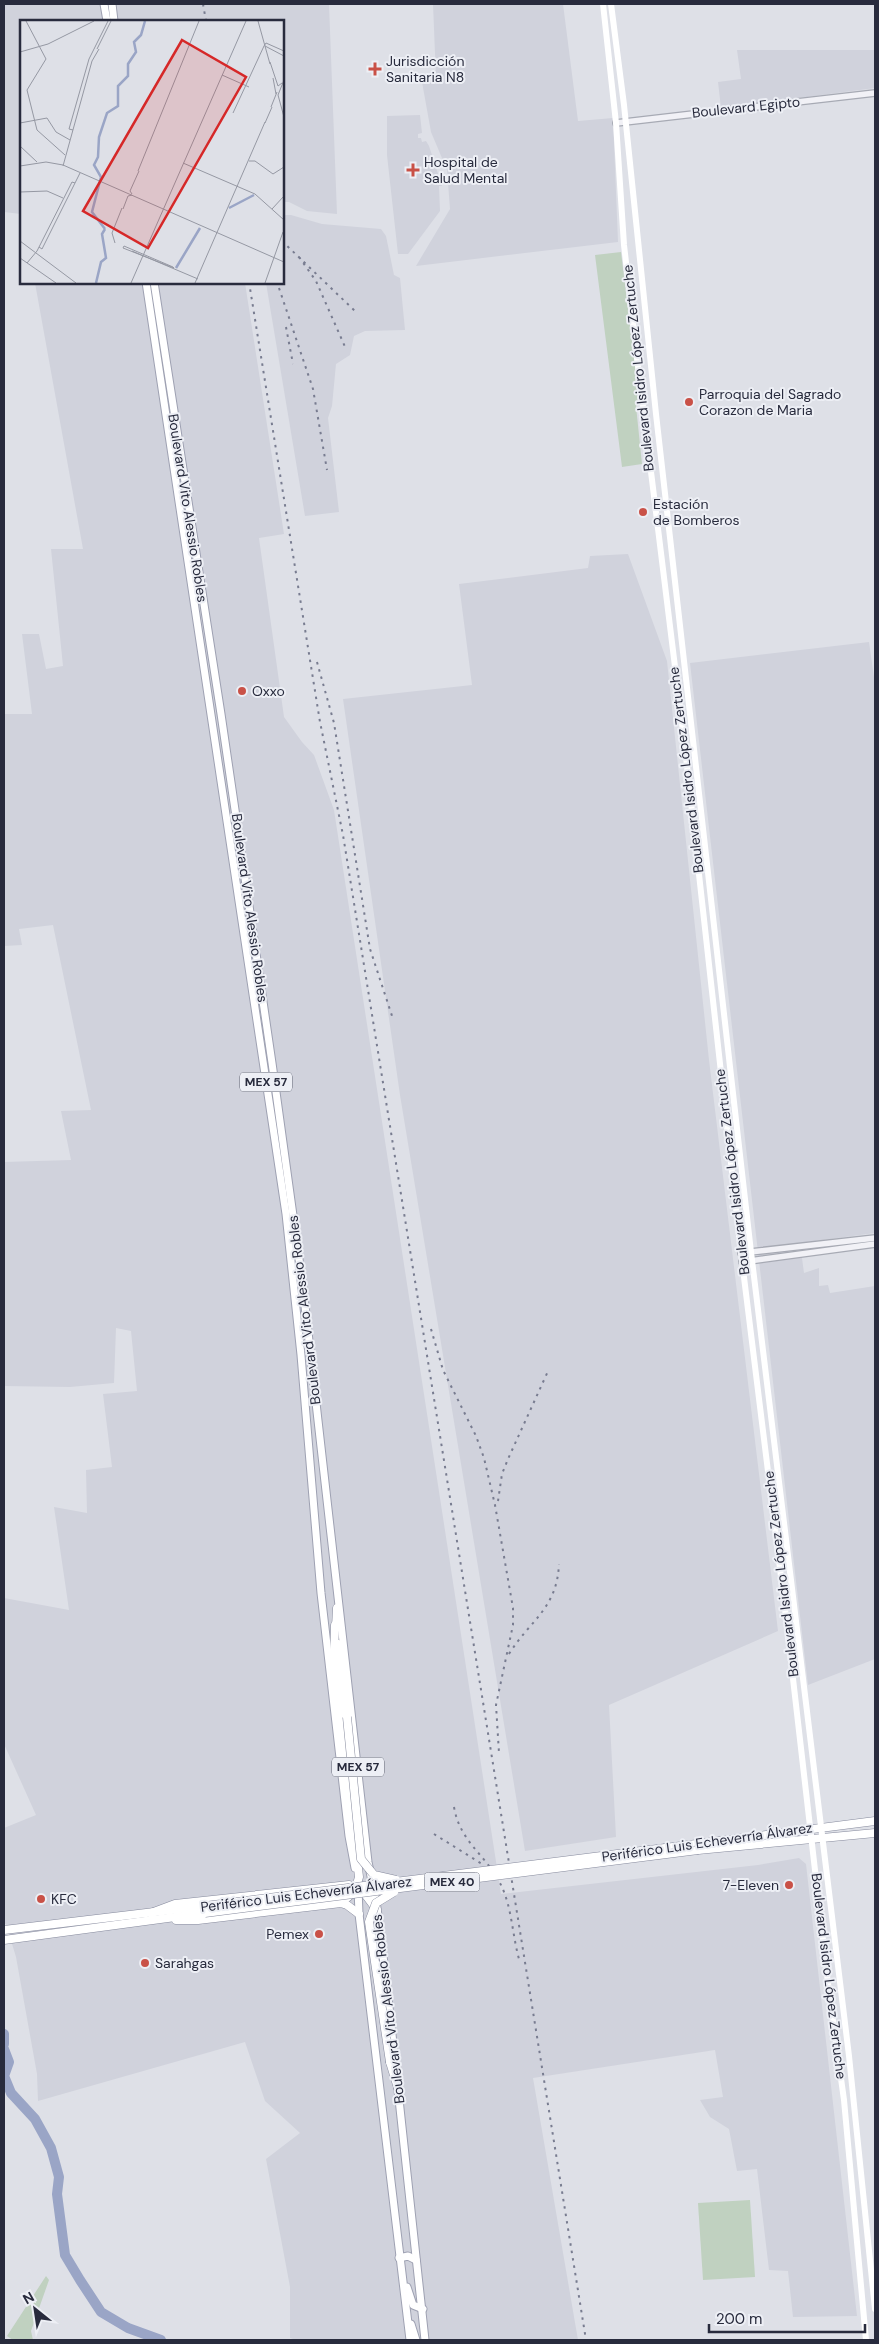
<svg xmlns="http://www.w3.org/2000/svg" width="879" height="2344" viewBox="0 0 879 2344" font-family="'DM Sans',sans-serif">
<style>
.built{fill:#d0d2dc}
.green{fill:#c0d1c0}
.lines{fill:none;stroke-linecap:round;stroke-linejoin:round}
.river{stroke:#9aa5c6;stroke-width:10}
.tertiary-casing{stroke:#a7aab4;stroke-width:8}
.primary-casing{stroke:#9ea1b2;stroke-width:9}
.trunk-casing{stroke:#868a9d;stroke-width:9}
.tertiary{stroke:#f1f1f6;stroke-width:5.5}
.secondary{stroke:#fff;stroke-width:6}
.primary{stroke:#fff;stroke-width:7}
.trunk{stroke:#fff;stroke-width:8}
.rail{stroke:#787c90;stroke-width:2;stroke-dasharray:2.5 5;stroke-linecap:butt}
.trunk-bridge-casing{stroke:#868a9d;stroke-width:9;stroke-linecap:butt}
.trunk-bridge{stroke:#fff;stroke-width:8}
.poi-dot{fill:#c95147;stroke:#edeff5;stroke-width:2}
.labels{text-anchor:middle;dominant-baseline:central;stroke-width:4;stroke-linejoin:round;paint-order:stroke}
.shield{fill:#edeff5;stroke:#636674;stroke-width:1}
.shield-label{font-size:12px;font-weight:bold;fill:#282b3d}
.poi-label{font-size:14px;fill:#282b3d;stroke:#edeff5;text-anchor:start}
.street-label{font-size:14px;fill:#282b3d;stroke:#edeff5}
.inset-river{fill:none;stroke:#9aa5c6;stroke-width:2.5}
.inset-road{fill:none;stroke:#9598a3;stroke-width:1}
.view{fill:#d62828;fill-opacity:0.15;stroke:#d62828;stroke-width:2.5}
.inset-edge{fill:none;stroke:#282b3d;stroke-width:2.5}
</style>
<rect width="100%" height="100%" fill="#dee0e7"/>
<g class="built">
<path d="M4,4H329L337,214L307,211L289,202H283L282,21H21V214L4,212Z"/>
<path d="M433,4H563L578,121L613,118L618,242L416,266L450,209L447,170L431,132L422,82L436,78Z"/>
<path d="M737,50H875V88L721,108L718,82L741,79Z"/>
<path d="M420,115L422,133L418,134V138H421L422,142L426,141L429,146L442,186H439L440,211L408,254H398L387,155V116Z"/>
<path d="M283,215H291L322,224L381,229L386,236L394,275L400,278L405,330L365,331L354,336L350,355L336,364L332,406L328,418L339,512L305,516L266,283L282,282Z"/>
<path d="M35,283H245L284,534L259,538L284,717L302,742L314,755L334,810L501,1894L758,1865L799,1858L806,1864L857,2316L793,2317L788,2271L769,2270L757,2169L737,2171L729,2129L710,2117L700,2100L723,2097L715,2050L533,2078L578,2340H427L426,2338L404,2340H296L290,2338V2287L266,2159L300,2133L265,2101L245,2042L38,2101L37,2074L16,1957L6,1924H4V1828L36,1815L4,1744V1598L69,1610L54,1507L87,1513L86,1470L112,1467L103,1394L137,1391L131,1331L116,1328L114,1383L70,1387L4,1386V1162L71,1160L61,1111L91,1110L53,925L19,929L22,945L4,946V714H32L22,634H39L46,669L63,666L51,549H83Z"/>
<path d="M628,554L667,661L709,1060L778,1631L609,1705L616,1837L525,1851L400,1095L343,699L472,685L459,584L588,568L590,556Z"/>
<path d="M869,642L875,684V1233L800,1243L804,1273L819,1268V1286L828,1285L830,1293L875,1286V1659L808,1685L690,663Z"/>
</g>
<g class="green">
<path d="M621,252L639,399L636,406L642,464L622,467L595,255Z"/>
<path d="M750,2200L755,2277L703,2280L698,2203Z"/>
<path d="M46,2276L49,2280L31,2331L33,2340H13L7,2336Z"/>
</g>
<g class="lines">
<g class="river">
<path d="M4,2034V2044"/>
<path d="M4,2049L9,2062L4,2076L11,2093L35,2119L51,2148L59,2177L57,2194L65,2255L80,2280L101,2312L128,2328L161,2340"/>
</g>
<g class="tertiary-casing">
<g id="tertiary">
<path d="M616,123L875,93"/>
<path d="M741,1253L875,1238"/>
<path d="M742,1262L875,1244"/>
</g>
</g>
<g class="primary-casing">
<g id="primary">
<path d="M104,4L107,21"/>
<path d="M112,4L114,21"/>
<path d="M146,282L286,1214L301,1355L321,1593L349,1836L355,1868"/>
<path d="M154,282L221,714L272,1063L303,1288L368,1862L376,1900L387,1988L425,2340"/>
<path d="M358,1888L359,1914L410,2340"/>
<path d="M399,2258L408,2256L416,2260"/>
<path d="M407,2287L413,2305L423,2309"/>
<path d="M411,2324L416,2340"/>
</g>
</g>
<g class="trunk-casing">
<g id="trunk">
<path d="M335,1625L334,1659L359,1877L355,1891L341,1903"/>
<path d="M336,1628L337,1608"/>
<path d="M338,1644L347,1717"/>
<path d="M665,1848L875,1821"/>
<path d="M698,1850L875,1833"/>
<path d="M362,1890L377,1910"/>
<path d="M151,1913L175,1904L349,1885"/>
<path d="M176,1920H198L341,1903L347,1905L359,1914"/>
<path d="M4,1930L205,1906"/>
<path d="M4,1940L205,1913"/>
<path d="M390,2062L398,2088"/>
</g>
</g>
<use href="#tertiary" class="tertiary"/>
<g class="secondary">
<path d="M603,4L616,123L624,245L637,358L685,748L741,1253L785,1609L829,1992L844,2100L866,2340"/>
<path d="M611,4L624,105L656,414L751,1252L849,2056L875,2309"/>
</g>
<use href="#primary" class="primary"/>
<use href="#trunk" class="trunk"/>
<g class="rail">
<path d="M203,4L206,21"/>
<path d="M282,241L356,312"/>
<path d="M299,257L316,281L346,349"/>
<path d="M249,282L320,722L343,835L586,2340"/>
<path d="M279,288L313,389L327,470"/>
<path d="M286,327L293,364"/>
<path d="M317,662L334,723L370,949L393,1019"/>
<path d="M431,1329L443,1370L476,1436L484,1458L495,1505L513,1608V1625L496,1705L499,1753"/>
<path d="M498,1501L502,1474L508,1459L549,1369"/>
<path d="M509,1654C530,1620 557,1609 559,1564"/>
<path d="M454,1807C460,1842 485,1854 500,1883C512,1906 512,1934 519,1959"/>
<path d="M434,1834L482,1864"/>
</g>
<g class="trunk-bridge-casing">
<g id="trunk-bridge">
<path d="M347,1717L361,1859L374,1875L396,1880"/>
<path d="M205,1906L665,1848"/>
<path d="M205,1913L698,1850"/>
<path d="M390,2062L369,1922L376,1903L394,1892"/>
</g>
</g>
<use href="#trunk-bridge" class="trunk-bridge"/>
</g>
<g class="poi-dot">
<path d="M372.5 61.5h5v5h5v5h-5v5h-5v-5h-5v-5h5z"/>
<path d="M410.5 162.5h5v5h5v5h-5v5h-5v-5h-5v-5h5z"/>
<circle cx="689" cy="402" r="5"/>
<circle cx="643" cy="512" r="5"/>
<circle cx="242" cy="691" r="5"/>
<circle cx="789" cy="1885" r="5"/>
<circle cx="41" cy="1899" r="5"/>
<circle cx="319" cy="1934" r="5"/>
<circle cx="145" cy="1963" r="5"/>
</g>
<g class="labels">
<g class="shield">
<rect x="240" y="1072.5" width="52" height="19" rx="4"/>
<rect x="332" y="1757.5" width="52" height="19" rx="4"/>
<rect x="424.5" y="1872.5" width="55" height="19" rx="4"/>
</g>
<g class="shield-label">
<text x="266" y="1082">MEX 57</text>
<text x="358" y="1767">MEX 57</text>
<text x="452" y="1882">MEX 40</text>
</g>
<g class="poi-label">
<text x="386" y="61">Jurisdicción<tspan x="386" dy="16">Sanitaria N8</tspan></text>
<text x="424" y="162">Hospital de<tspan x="424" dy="16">Salud Mental</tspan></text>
<text x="699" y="394">Parroquia del Sagrado<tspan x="699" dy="16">Corazon de Maria</tspan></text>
<text x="653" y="504">Estación<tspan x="653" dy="16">de Bomberos</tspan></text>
<text x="252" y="691">Oxxo</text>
<text x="779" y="1885" text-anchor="end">7-Eleven</text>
<text x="51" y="1899">KFC</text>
<text x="309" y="1934" text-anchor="end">Pemex</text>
<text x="155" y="1963">Sarahgas</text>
</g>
<g class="street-label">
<text transform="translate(746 107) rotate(-6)">Boulevard Egipto</text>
<text transform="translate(638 368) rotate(-96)">Boulevard Isidro López Zertuche</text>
<text transform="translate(188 508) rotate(81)">Boulevard Vito Alessio Robles</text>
<text transform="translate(686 770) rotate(-97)">Boulevard Isidro López Zertuche</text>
<text transform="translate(250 908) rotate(82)">Boulevard Vito Alessio Robles</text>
<text transform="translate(732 1172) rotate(-97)">Boulevard Isidro López Zertuche</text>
<text transform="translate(304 1310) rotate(-97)">Boulevard Vito Alessio Robles</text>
<text transform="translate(781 1574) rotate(-97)">Boulevard Isidro López Zertuche</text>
<text transform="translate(707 1842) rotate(-8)">Periférico Luis Echeverría Álvarez</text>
<text transform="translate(306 1894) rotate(-7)">Periférico Luis Echeverría Álvarez</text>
<text transform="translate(829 1976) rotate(83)">Boulevard Isidro López Zertuche</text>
<text transform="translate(388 2009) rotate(-97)">Boulevard Vito Alessio Robles</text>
</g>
</g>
<g transform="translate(20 20)">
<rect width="264" height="264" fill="#dee0e7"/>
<path class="inset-river" d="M209,188L234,175M85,209L72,192L81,157L74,145L78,137L79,117L87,93L98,86V66L108,56V44L116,32L114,22L121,15L125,1M156,248L180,208M76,263L81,242L86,238L82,214L85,209"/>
<path class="inset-road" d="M6,1L26,39L7,70L17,110L45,135M238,1L250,44M245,26L264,36M77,29L91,1M0,32L28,24L74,1M250,42L258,66L262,63M202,55L229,67M253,58L256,74M264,60L258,75L264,97M251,87L257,72M213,93L244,26L246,23L264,31M0,103L27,98L36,112L50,120M245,103L252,87M53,110L49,109L69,39L88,1M0,126L17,142M229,141H235L253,154L264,147M163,143L235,174L264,200M0,146L26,142L43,145L264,242M43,146L72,41L79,29M118,151L179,1M0,172L27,171L43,178M112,174L110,171L119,151M103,189L108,176L112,175M252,189L264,176M0,221L56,263M95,223L92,213L102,188M104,226L153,247L154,248L103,228ZM19,227L22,229L60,153M112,231L178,259M0,238L36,263M7,243L17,231L52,162L55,163M111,263L226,1M175,263L245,102M245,263L263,212"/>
<path class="view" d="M162,20L226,57L128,228L63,191Z"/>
<rect width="264" height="264" class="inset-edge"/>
</g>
<rect width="879" height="2344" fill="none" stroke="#282b3d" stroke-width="10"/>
<g transform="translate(35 2309) rotate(330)" stroke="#edeff5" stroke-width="4" paint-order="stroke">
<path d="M0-4L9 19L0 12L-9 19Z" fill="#282b3d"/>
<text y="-8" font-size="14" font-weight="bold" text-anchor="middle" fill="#282b3d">N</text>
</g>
<path d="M709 2324v8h156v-8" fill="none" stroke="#282b3d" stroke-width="2.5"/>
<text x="716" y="2324" font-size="15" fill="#282b3d" stroke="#edeff5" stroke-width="4" paint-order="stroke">200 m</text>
</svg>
